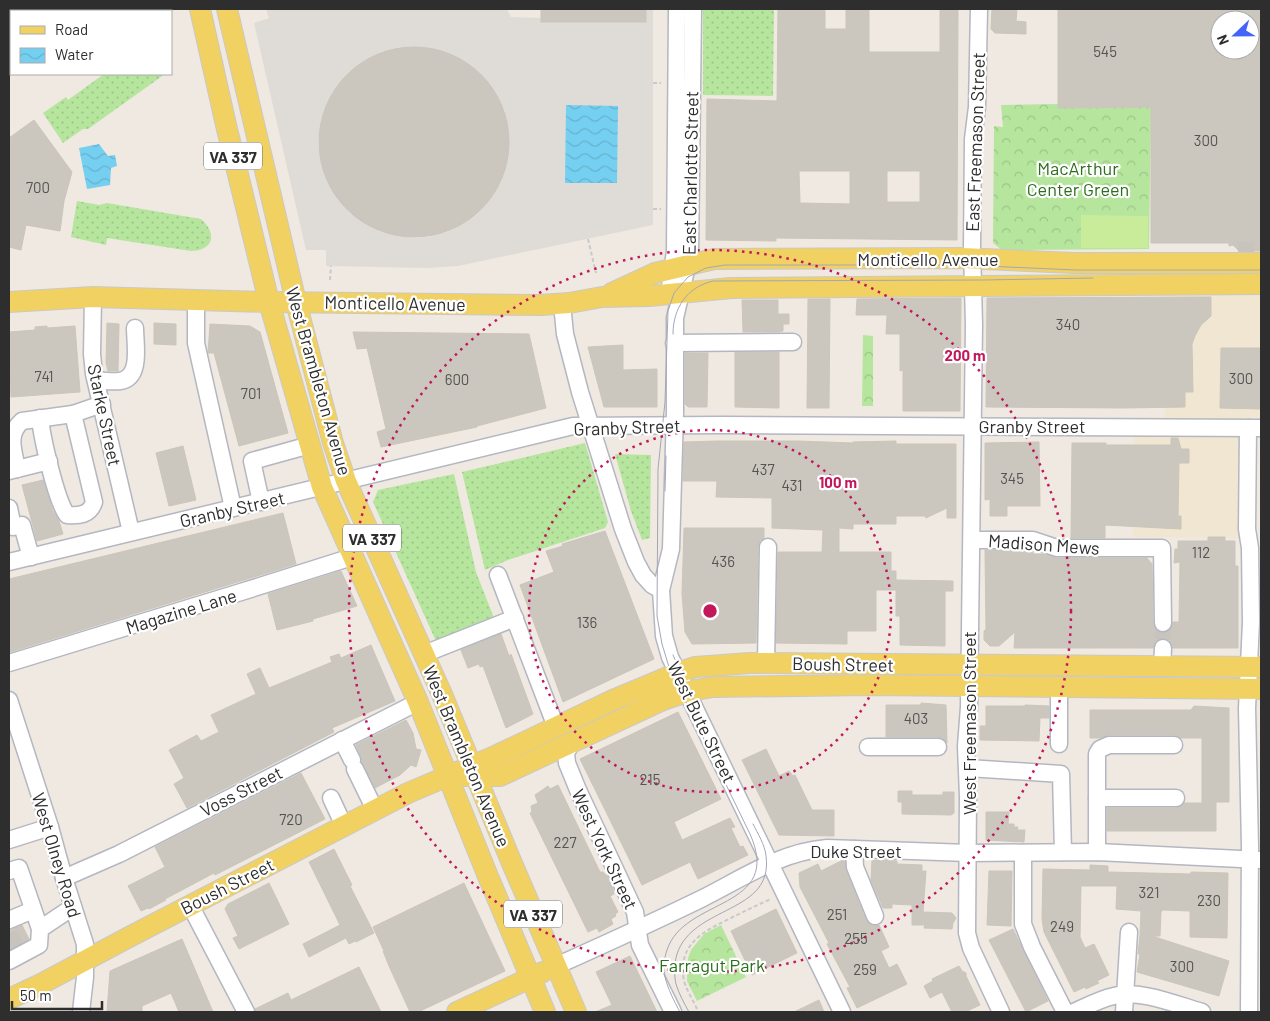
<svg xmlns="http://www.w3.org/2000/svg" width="1270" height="1021" viewBox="0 0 1270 1021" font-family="Barlow,sans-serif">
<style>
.education{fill:#f0e6d1}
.grass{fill:url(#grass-dots)}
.forest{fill:url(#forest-crowns)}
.pitch{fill:#c9ec9a}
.plaza{fill:#dfdcd8;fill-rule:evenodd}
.water{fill:url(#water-waves)}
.building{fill:#cbc7bf;stroke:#cbc5ba;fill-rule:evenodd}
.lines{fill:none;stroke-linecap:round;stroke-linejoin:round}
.minor-tunnel{stroke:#c8c4bd;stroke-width:16;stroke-dasharray:16 8;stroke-linecap:butt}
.minor-casing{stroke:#b4b7c1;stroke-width:19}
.major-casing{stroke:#c9c9c9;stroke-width:22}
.path{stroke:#c9c9c9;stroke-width:2;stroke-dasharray:4 2.5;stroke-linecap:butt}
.minor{stroke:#fff;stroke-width:16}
.major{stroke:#f2d163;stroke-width:20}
.tram{stroke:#a3a6b8;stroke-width:1}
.ring{fill:none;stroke:#c2185b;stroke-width:2.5;stroke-dasharray:2.5 5}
.labels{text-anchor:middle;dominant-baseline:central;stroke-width:4.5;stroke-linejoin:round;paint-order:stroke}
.number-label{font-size:15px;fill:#555452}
.shield{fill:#fff;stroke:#6d6d6d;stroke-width:1}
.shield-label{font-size:16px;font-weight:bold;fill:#2e2e2e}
.street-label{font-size:18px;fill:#2e2e2e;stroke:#fff}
.park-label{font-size:18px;fill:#2c6e1b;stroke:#fff}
.centre{fill:#c2185b;stroke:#fff;stroke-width:2.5}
.ring-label{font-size:15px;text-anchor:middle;font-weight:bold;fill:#c2185b;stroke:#fff;stroke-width:4.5;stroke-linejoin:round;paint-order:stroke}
</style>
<defs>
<pattern id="grass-dots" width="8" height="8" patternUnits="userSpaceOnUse" patternTransform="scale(1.25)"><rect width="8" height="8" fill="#b6e59e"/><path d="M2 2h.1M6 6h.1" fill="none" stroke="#9dc588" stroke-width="1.8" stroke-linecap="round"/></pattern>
<pattern id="forest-crowns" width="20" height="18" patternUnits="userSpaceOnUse" patternTransform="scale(1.25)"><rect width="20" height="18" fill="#b6e59e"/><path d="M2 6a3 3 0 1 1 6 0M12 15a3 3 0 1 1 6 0" fill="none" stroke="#9dc588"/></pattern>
<pattern id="water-waves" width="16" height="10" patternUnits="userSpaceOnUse" patternTransform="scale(1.25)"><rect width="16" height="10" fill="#75cff0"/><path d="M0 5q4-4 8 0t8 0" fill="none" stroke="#66b2ce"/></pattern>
</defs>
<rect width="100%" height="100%" fill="#efe9e1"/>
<path class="education" d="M1163,288L1261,289V417L1243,418L1247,538L1133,537L1135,418L1165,417Z"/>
<g class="grass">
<path d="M703,9H774L773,96L703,95Z"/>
<path d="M104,74H165L88,129H83L63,143L43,113L66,97L68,100Z"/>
<path d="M77,201L99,205L107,203L201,219C218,234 213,251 191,251L107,238L106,245L71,237Z"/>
<path d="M585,443L608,522L605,528L508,560L485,570L462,472Z"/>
<path d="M615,454L651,455L650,538L642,540L631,511Z"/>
<path d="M454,474L476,572L494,618L436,641L373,502L378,490Z"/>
</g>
<g class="forest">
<path d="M1058,104V108L1151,107L1149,249L1002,250L993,243L994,126L1003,127L1001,105Z"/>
<path d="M863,335L873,336V406H862Z"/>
<path d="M721,925L746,977L697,1001L687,981L688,958L691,950L704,934Z"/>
</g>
<path class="pitch" d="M1081,215L1148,216V248H1081Z"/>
<path class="plaza" d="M266,9H507L511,17L541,18V22H646V9H653V225L458,266L428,268L326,266V250H306L254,23L269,18ZM416,47L434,49L451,55L467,63L481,75L494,91L503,110L508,128L509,146L506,164L501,181L490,199L476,215L461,225L447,232L427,237L414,238L393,235L381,232L367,225L350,213L339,201L327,181L322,167L318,144L321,120L327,103L336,87L349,72L364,61L380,53L398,48Z"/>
<g class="water">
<path d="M566,105L618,106L617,183H565Z"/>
<path d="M99,144L108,156L115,155L117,166L111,168L110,185L87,189L79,148Z"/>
</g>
<g class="building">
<rect x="541" y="9" width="105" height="13"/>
<path d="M778,9H825V29H846V9H869V52H940V9H958L957,240L776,238V241L706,240L707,99L777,101ZM799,171H850V204L800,203ZM887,171H920V202H887Z"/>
<path d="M992,9H1017L1016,21L1026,22V34L995,33L991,29Z"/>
<path d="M1058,9H1261V251H1239L1233,245L1229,246V243H1151V107L1058,108ZM1220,20H1250V50H1220Z"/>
<circle cx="414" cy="142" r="95"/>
<path d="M34,120L72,172L64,201L60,231L26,225L21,250L9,247V138Z"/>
<path d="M1211,297V316L1201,325L1195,336L1192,344L1193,392H1185V407L1125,408L986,407L987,298Z"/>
<path d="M961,298L960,411H903V370L900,371V334H886L887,315H856L857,299Z"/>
<path d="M808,299H830L829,408H807Z"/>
<path d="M742,300H778V314H789V324H783V331L778,332H743Z"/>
<path d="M107,323L119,324L118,371H108L106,363Z"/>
<path d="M154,323L176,324V345L154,344Z"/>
<path d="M210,324L250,326L260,332L288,433L239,446L214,353H208Z"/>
<path d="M47,326V328L75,326L80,392L11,397L9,332L35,330V327Z"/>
<path d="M353,332L529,334L546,408L477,426V427L381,447L377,432L386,429L367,348L357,349Z"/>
<path d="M623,345V370L657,369V407H604L588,347Z"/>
<path d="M1221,348H1261V409L1220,408Z"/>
<path d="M735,352H779V408L735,407Z"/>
<path d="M685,353H708L707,407H688L685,404Z"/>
<path d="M1171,438H1178L1181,449H1189V463H1179L1178,516H1181V529L1105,525V538H1071L1072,443H1106V445H1171Z"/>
<path d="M717,441H798L853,443V442L896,441V444H956V518H947V508L926,518L925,516H896V524H853V529L839,528V552H891V571H896V580L953,581V591H945V646L900,645V616H896V590H876V631H847V644L776,643L778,552H822L823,530L772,528V498L716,497L717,481H683L684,442Z"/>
<path d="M1039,442L1040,506H1007V516H990V499L985,500V443Z"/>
<path d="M183,446L196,500L169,506L156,453Z"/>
<path d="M43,480L53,511L59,521L63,534L37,541L22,485Z"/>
<path d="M283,513L296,564L10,652L9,647V579Z"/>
<path d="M684,528H764V538L760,541L758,547L756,643L692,644L685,632L682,594Z"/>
<path d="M605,531L654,659L563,702L520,585L554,572L546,551L563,546L562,544Z"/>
<path d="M1208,537H1225V541H1235V566H1238V648H1173L1169,640L1163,638L1155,642L1153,648H1014L1015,632L999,646H990L984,640V631L986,629L985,550H1031L1033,551V554H1043L1057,558H1147L1152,564L1153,623L1158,631L1164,633L1171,628L1173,622H1179L1180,562L1174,563L1175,549H1178V541H1208Z"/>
<path d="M341,571L357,606L313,619V621L277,630L268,594Z"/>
<path d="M501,634L509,656L511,654L533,714L506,728L483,666L480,667L479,664L468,668L461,650Z"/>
<path d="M371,645L395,701L332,728L334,732L187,808L174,784L184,778L169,750L197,735L201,741L219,732L211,715L256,694L247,674L260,668L269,688L332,662L330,657L339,654L341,658Z"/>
<path d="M921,703L946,705L947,743L943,739L938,737H886V705H921Z"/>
<path d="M1025,705L1049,706V718H1040L1039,741L980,740V726H986V706H1025Z"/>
<path d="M1194,706L1229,708V802H1216V831H1107V808H1176L1184,803H1202V738H1181L1174,735H1109L1100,738H1090V710H1191Z"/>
<path d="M678,712L721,799L674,822L682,840L730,818L735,827L731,828L740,847L743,846L748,855L698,879L690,862L642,885L580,759Z"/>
<path d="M406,720L413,733L416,749L421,750L416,767L411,765L400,775L375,788L362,762L361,756L356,745Z"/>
<path d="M766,749L779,776L789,771L793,776L795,775L812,810H834V836L779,835L742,760Z"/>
<path d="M301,773L325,819L215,875L214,873L165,899L166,900L149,909L148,908L141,911L128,886L165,867L155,847Z"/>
<path d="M558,785L600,872H603L607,876L613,889L614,894L610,896L618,912L615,914L616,916L611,919L613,924L599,932L597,928L588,932L530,813L532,812L531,806L538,803L535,795L548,786L550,789Z"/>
<path d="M898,791H912V795H943V792H954V813L951,815L902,814V802H898Z"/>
<path d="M986,812H1009L1008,824H1014V827H1018L1017,830H1025L1024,842L986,840Z"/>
<path d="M334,849L352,885L350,886L374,933L356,942L355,941L349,944L346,938L309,957L303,944L340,925L309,862Z"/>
<path d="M845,859L846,871L866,920L873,926L879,925L889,947L881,951L889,968L897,964L907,984L857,1008L847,988L850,987L827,944L829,943L800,887L799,873L818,864L821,871Z"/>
<path d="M872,860L897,861V864L922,865V871H926L923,912L952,913L956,918L953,923L952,929L924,928L925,925H912V905L892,904V908H883L871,880Z"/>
<path d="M1090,865L1108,866V872L1191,874V872L1228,873L1227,938L1190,937V911L1163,910L1161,912L1160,936H1155V937L1229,961L1219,996L1137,972L1140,954H1138L1140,935L1141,911L1116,909L1117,886H1081L1080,937L1085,948L1094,944L1109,975L1097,981L1099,983L1086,989L1085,987L1074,992L1044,932L1042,919L1043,869L1090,870Z"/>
<path d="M989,871H1012L1011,926L987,925Z"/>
<path d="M269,883L289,924L239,949L233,938L238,936L225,909L228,904Z"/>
<path d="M464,883L505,971L418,1012H410L389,966L383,951H384L373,927Z"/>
<path d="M776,909L797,953L752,975L731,931Z"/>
<path d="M22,925L29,939L9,950V931Z"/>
<path d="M1013,929L1048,1001L1026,1012L989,940Z"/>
<path d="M182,939L213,1012H179L171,993L142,1006V1012H107L110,971Z"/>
<path d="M630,956L657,1012H595L612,1005L596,972Z"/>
<path d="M959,966L962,971L966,973V976L980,1005L965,1012H952L942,992L930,998L924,986L933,981L932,979Z"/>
<path d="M359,967L381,1012H256L255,1009L288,993L291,1000Z"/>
<path d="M819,1000L824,1012H794Z"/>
</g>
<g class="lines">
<g class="minor-tunnel">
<path d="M1238,250H1261"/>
<path d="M1163,623V648"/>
<path d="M9,934L16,947"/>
</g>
<g class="minor-casing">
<g id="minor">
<path d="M693,9L690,253L675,318V412L671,549L661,590L664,636L670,657L699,717L842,1012"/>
<path d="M979,9L977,107L973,139L972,247L974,325L969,707L966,746L968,796L967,933L971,948L1001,1012"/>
<path d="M669,294L675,251L677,9"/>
<path d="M93,297L92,354L94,374L131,532"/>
<path d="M196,300V343L233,508"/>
<path d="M562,304L565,334L580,392L623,529L636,562L643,575L652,585L661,590"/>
<path d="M674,343L793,342"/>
<path d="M96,380C104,381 113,382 120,381C142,378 135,344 135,328"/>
<path d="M40,418C42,438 56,500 67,515C79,516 90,515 94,502L73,414"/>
<path d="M1248,428L1247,529L1250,548L1251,622L1247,708L1250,846L1249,1012"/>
<path d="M17,469C14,451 6,435 22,421L73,414L102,404"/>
<path d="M9,471L49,461"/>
<path d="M261,502L252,461L310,445"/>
<path d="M9,508L13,527L22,525L31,557"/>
<path d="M972,540H1033L1057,548H1162L1163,623"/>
<path d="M9,562L573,426L721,425L1261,428"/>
<path d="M498,575L556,727"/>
<path d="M424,654L515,618"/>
<path d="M9,663L241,592L352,557"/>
<path d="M766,663L768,547"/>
<path d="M1162,667L1163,648"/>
<path d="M1059,687V744"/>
<path d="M9,700L50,827L64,878L85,944V977L81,1012"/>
<path d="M342,740L352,760"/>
<path d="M573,741L566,753L567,763L578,790L635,912L640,945L673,1012"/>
<path d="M868,747H938"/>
<path d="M968,768L1061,774L1063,852"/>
<path d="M355,769L375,810"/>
<path d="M331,798L344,826"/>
<path d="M1097,798H1176"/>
<path d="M9,840L50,827"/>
<path d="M854,849L855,867L875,916"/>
<path d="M1097,852V754L1100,749L1109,745H1174"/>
<path d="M1023,853V924L1032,947L1065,1012"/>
<path d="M9,871L19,868L40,929"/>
<path d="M64,878L119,854L418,702"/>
<path d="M190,905L246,1012"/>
<path d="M9,920L33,910"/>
<path d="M9,961L39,945L40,929L73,907"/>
<path d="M556,966C605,944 654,922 701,899C743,878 780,852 827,848L968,853L1097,852L1261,860"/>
<path d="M1074,1012C1087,1006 1100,999 1114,996C1140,989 1177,1005 1202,1012"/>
<path d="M1124,1012L1129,932"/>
</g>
</g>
<g class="major-casing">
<g id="major">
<path d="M200,9L226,125L269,302L322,487L418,702L487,874L545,1012"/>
<path d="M227,9L296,302L333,443L346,481L441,692L511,861L576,1012"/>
<path d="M51,11L56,9"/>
<path d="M115,11L122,9"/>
<path d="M9,36L11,34"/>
<path d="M9,63L11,61"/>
<path d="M612,293L655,273L714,259L962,258L1074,263H1261"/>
<path d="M9,302L93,297L269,302L541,305L569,303L602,297L649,296L731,288L1261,284"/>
<path d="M465,776H500L663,700L689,691L713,687L870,685L1261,689"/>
<path d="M9,999L41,984L131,936L408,793L495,756L613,700L680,672L695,667L750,663L1261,667"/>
<path d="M457,1012L543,972"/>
</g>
</g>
<g class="path">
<path d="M653,83H661"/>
<path d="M653,209H661"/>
<path d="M588,239L596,273"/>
<path d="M330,280L331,266"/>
<path d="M697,1009C693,1000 687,991 684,981C677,945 702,932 729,919C743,912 757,905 771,899"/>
</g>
<use href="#minor" class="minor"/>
<use href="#major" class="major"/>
<g class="tram">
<path d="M673,334C673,308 687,287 713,281L983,280L1093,278"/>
<path d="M665,491L666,456"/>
<path d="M673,655L699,712"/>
<path d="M680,1012C674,1001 668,989 665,977C663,968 664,959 667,950C684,897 784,910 750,834L669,667L662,644L657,616L658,469L665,402L668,311L674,293L688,277L706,268L725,265H962L1076,270H1261"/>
<path d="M689,1012C684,1003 679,994 676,984C674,975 674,964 677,954C693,905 774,914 766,856C765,845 758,834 753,824"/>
</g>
</g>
<g class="ring">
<circle cx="710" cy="611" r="181"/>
<circle cx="710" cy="611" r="361"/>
</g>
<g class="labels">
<g class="number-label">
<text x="1105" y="51">545</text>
<text x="1206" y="140">300</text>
<text x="38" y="187">700</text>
<text x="1068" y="324">340</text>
<text x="44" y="376">741</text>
<text x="1241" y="378">300</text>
<text x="457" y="379">600</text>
<text x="251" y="393">701</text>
<text x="763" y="469">437</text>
<text x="1012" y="478">345</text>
<text x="792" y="485">431</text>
<text x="1201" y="552">112</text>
<text x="723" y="561">436</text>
<text x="587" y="622">136</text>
<text x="916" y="718">403</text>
<text x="650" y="779">215</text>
<text x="291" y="819">720</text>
<text x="565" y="842">227</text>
<text x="1149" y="892">321</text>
<text x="1209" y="900">230</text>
<text x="837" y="914">251</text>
<text x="1062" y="926">249</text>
<text x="856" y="938">255</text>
<text x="1182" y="966">300</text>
<text x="865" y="969">259</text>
</g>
<g class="shield">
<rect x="204" y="142.5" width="58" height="27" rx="4"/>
<rect x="343" y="524.5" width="58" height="27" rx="4"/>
<rect x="504" y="900.5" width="58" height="27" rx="4"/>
</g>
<g class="shield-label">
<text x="233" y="156">VA 337</text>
<text x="372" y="538">VA 337</text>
<text x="533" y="914">VA 337</text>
</g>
<g class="street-label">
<text transform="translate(975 142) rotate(-88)">East Freemason Street</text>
<text transform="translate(690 173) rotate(-89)">East Charlotte Street</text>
<text x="928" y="259">Monticello Avenue</text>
<text transform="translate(395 303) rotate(1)">Monticello Avenue</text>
<text transform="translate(319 381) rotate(74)">West Brambleton Avenue</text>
<text transform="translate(105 415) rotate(78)">Starke Street</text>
<text x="1032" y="426">Granby Street</text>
<text transform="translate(627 427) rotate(-2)">Granby Street</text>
<text transform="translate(232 509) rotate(-13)">Granby Street</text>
<text transform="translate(1044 544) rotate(4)">Madison Mews</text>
<text transform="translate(181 611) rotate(-17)">Magazine Lane</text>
<text transform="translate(843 664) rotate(1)">Boush Street</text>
<text transform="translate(702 722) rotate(64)">West Bute Street</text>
<text transform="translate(969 723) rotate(-90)">West Freemason Street</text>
<text transform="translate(467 756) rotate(67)">West Brambleton Avenue</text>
<text transform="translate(241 791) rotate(-27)">Voss Street</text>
<text transform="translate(605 849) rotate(65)">West York Street</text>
<text x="856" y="851">Duke Street</text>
<text transform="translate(57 855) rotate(73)">West Olney Road</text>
<text transform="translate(227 886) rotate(-27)">Boush Street</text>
</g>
<g class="park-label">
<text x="1078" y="168">MacArthur<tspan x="1078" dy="21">Center Green</tspan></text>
<text x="712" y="965">Farragut Park</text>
</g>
</g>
<circle cx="710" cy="611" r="8" class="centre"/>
<g class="ring-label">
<text x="965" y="361">200 m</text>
<text x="838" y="488">100 m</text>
</g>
<rect width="1270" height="1021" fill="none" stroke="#2e2e2e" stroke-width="20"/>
<rect x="10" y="10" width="162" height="65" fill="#ffffff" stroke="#ababab"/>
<rect x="20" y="26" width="25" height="8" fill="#f2d163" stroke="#ababab"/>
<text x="55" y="35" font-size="15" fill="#2e2e2e">Road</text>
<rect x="20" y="48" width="25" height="15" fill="url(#water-waves)" stroke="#ababab"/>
<text x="55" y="60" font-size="15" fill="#2e2e2e">Water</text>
<g transform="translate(1235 35) rotate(248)"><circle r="24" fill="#ffffff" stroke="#ababab"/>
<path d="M0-4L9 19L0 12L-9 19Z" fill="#4264fb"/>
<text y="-8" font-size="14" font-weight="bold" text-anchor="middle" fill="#2e2e2e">N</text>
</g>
<path d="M12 1001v8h90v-8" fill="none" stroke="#2e2e2e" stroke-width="2.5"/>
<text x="20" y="1001" font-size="15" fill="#2e2e2e" stroke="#ffffff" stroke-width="4" paint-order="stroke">50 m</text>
</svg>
